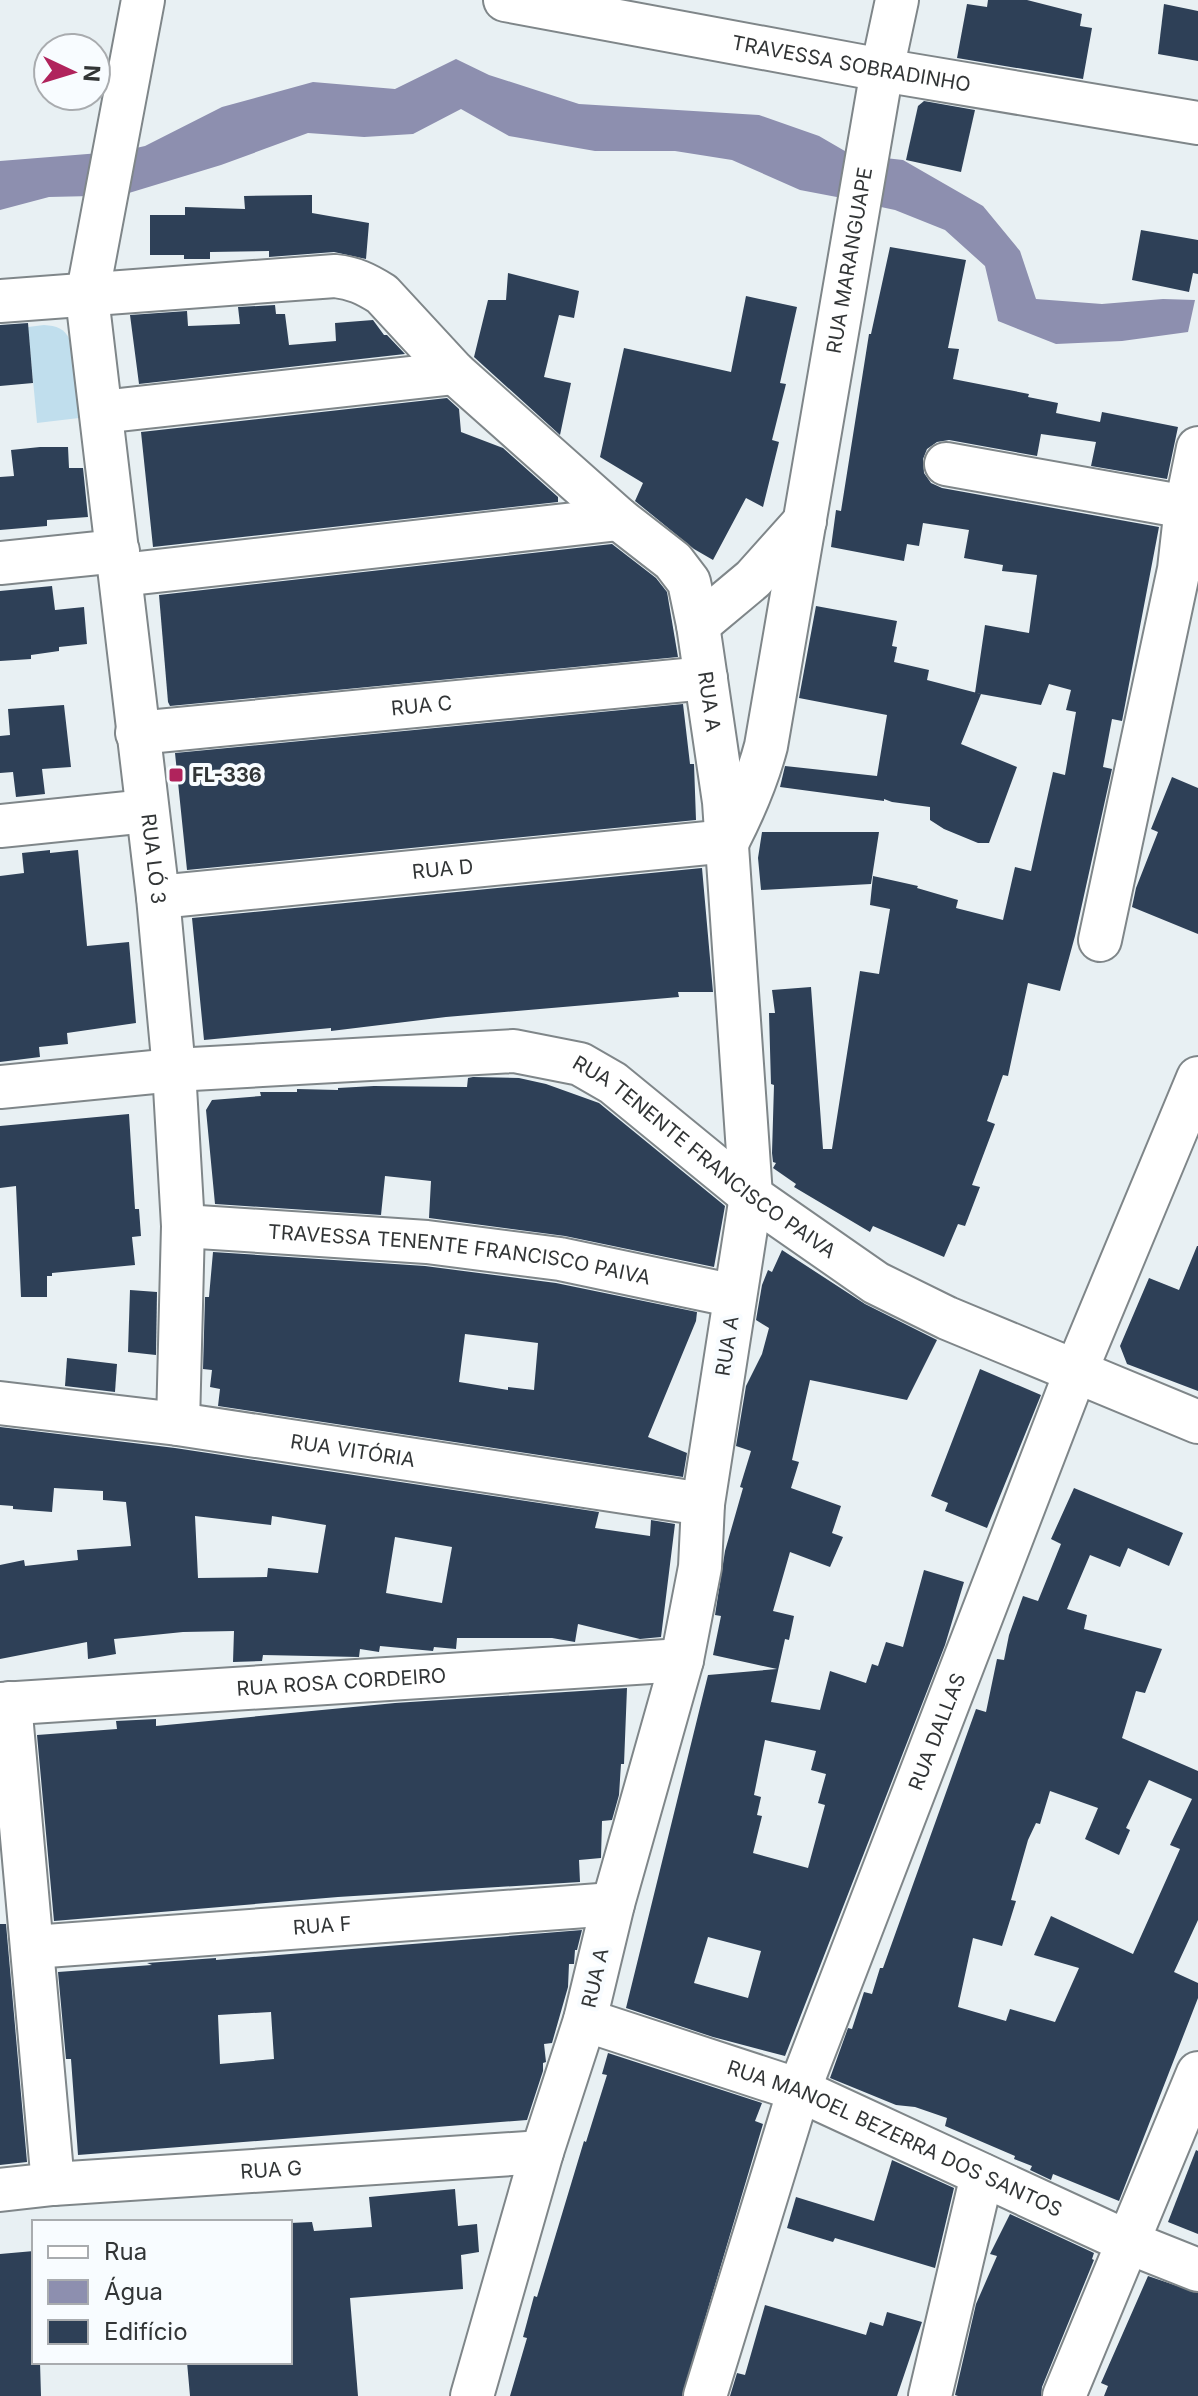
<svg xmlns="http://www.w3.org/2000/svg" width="1198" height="2396" viewBox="0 0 1198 2396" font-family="Inter,sans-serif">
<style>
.green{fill:#c0deed}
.water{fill:#8d8faf}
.building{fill:#2e4057;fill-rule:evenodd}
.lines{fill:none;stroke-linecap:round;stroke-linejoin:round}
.minor-casing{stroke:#7f8689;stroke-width:46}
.minor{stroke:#fff;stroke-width:42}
.poi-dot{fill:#b0235c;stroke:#f8fcff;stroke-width:3}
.labels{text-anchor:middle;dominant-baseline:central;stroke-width:8;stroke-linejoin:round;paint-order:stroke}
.street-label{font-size:20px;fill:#323536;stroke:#f8fcff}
.poi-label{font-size:20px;font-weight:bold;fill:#323536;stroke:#f8fcff;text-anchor:start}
</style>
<rect width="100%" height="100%" fill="#e8f0f3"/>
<path class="green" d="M44,325C57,326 64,328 70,340L79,418L37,423L28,327Z"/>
<g class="water">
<path d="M456,59L489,75L579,104L759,115L819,136L850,154L842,198L800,190L732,160L675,151H595L509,136L461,109L413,134L364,137L308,133L221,165L119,196L127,150L145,146L222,107L313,82L395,89Z"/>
<path d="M100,153L92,196L49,197L0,210V161Z"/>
<path d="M876,157L903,160L983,206L1020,251L1036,299L1102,304L1163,299L1195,300L1188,332L1122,341L1056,344L998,321L985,266L945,230L895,210L867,204Z"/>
</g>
<g class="building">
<path d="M988,0H1027L1082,14L1080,26L1092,28L1083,79L957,58L967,4L987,7Z"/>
<path d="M1164,4L1198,11V61L1158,54Z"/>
<path d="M924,101L975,110L961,172L906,160L918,106Z"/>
<path d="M312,195V213L369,223L366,259L334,252L269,257V251L210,252V259H184V255H150V215H185V207L245,209L244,196Z"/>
<path d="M1141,230L1198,240V274L1193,273L1189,292L1132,280Z"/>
<path d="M890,247L966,260L948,348L959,349L953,379L1029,394L1028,397L1058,403L1056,413L1100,422L1102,412L1178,427L1167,479L1091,466L1096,442L1041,434L1037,456L949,440L937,442L927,449L923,459L924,473L931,483L942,488L1159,527L1122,721L1112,719L1103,767L1112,769L1075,936L1060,991L1028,983L1008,1076L1003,1075L987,1121L995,1124L972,1185L980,1187L965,1226L958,1224L944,1257L873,1226L870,1232L794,1187L796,1184L773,1168L776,1163L773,1162L772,1153L774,1085L771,1084L769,1013H775L772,990L811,987L823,1149H832L860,971L879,974L890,909L870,905L873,876L918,886L917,888L958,900L956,908L1003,920L1015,867L1031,871L1053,772L1065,775L1076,712L1066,710L1071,690L1049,684L1041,705L975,693L985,625L1029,633L1037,575L1002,571L1003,565L964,558L969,530L923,523L919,546L907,544L904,561L831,547L836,510L841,511L869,334H871Z"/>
<path d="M508,273L579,291L574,318L559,315L544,377L571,383L560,435L474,357L488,300H506Z"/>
<path d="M746,296L797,307L780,383L786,384L772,440L779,442L763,507L746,498L713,560L694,549L635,501L643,483L600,457L624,348L731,372Z"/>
<path d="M275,305L276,314H285L289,345L336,341L335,323L373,320L384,335H387L405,354L139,384L130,315L187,311L188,326L240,324L238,307Z"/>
<path d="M28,323L33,383L0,386V325Z"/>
<path d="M447,398L459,409L461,432L503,448L558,497V502L153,547L141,432Z"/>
<path d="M40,447H68L69,468H83L88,517L47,520V526L0,530V477L14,476L11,450Z"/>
<path d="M612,544L656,578L667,592L678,657L170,706L168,702L159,595Z"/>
<path d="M52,586L55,610L84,607L87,644L59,647V651L31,655V659L0,661V591Z"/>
<path d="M816,606L897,621L892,646L897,647L894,662L929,670L927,680L981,694L961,744L1017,767L989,843H978L944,829L930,820V807L892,802L884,799V801L780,787L785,766L877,776L887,715L799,698Z"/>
<path d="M683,704L690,764H694L696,820L187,870L175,753Z"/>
<path d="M64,705L71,767L42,769L45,794L16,797L13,772L0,773V736L10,735L8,709Z"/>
<path d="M1172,777L1198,788V934L1132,907L1136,888L1158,832L1151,829Z"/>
<path d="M762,832H879L871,884L761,890L758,858Z"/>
<path d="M50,850V853L78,850L87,946L129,942L136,1023L67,1033L68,1044L39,1047L40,1057L0,1062V876L24,873L22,853Z"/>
<path d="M702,868L713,992H678L679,997L446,1017L331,1031V1028L204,1040L192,918Z"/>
<path d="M473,1077L519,1078L546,1084L599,1103L725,1206L714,1267L565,1236L429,1218L431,1181L385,1176L381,1215L215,1204L206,1110L212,1100L261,1096L260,1092H297V1089L338,1090V1088L374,1086L467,1087L468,1078Z"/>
<path d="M129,1114L135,1209H139L141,1236L132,1237L135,1265L52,1273V1276H47V1297H21L16,1186L0,1188V1126Z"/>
<path d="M1197,1246H1198V1391L1127,1364L1120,1346L1149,1278L1179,1290Z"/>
<path d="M782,1250L865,1304L937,1340L907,1400L810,1380L792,1460L799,1462L791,1488L841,1506L832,1533L843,1537L830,1567L790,1552L773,1611L794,1616L789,1640L785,1639L771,1702L820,1710L830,1671L866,1683L872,1664L878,1666L886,1642L903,1647L924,1570L964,1582L945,1645L785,2056L713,2037L626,2008L708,1675L777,1669L713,1655L721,1616L715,1615L725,1551L743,1488L740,1487L751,1451L736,1446L746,1386L762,1354L769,1328L756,1320L762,1285L768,1270L772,1272ZM765,1740L816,1751L811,1770L826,1774L818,1803L825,1805L808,1868L753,1853L762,1816L757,1815L761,1797L754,1795ZM708,1937L761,1951L748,1998L694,1983Z"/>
<path d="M213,1252L425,1266L556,1283L697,1312L696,1321L648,1437L687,1453L683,1477L218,1406L220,1389L210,1387L212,1370L203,1369L205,1297H209ZM465,1334L538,1343L534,1390L508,1387V1390L459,1382Z"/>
<path d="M130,1290L157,1292L156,1355L128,1352Z"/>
<path d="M67,1358L117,1364L115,1392L65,1386Z"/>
<path d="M980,1369L1041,1395L987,1528L945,1511L948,1503L931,1496Z"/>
<path d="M0,1427L175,1448L599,1512L595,1528L650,1536L651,1520L675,1524L661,1637L640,1639L578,1624L575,1642L552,1638H457L456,1649L434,1647L433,1651L380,1646L379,1652L360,1649L359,1657L263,1655L262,1661L233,1662L234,1631L183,1632L114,1639L116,1654L88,1659L87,1642L0,1659V1565L24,1560L25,1566L78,1560L77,1550L131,1546L126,1502L103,1500V1491L54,1488L52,1512L13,1509V1506L0,1505ZM195,1516L271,1525L272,1516L326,1525L318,1573L268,1568L267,1577L198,1578ZM395,1537L452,1547L442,1603L386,1593Z"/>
<path d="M1074,1488L1183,1533L1169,1566L1128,1548L1120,1567L1090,1555L1067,1609L1087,1615L1084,1629L1162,1649L1145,1693L1136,1691L1122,1738L1198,1771V1920L1174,1972L1198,1983V1998L1119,2201L1053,2174L1051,2180L1030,2170L1032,2166L1014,2159L1015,2156L945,2126L947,2118L915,2107L896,2105L830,2078L848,2028L852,2029L864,1992L872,1994L880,1968H883L976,1709L986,1712L997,1659L1004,1660L1009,1635L1023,1596L1038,1601L1061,1544L1051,1539ZM1149,1780L1192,1799L1170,1845L1180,1849L1133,1954L1051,1916L1034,1955L1079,1968L1055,2022L1010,2009L1006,2021L958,2007L973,1938L1002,1946L1016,1901L1011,1900L1028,1840L1036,1823L1040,1824L1050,1791L1098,1808L1085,1839L1119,1855L1130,1830L1126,1828Z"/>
<path d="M627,1688L624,1764H621L619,1795L612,1820L602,1821L601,1858L579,1860L580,1882L338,1897L54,1921L37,1735L117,1729L116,1721L156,1719V1726L395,1703Z"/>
<path d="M0,1924H6L27,2162L0,2165Z"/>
<path d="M582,1930L577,1950H575L574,1964H569L568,1987L552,2043L544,2044L546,2062L543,2063V2071L527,2120L78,2155L71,2059H66L58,1972L152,1965L147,1963L216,1958V1960ZM271,2012L274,2059L220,2064L218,2015Z"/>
<path d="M608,2053L762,2103L755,2121L763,2124L682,2396H510L527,2338L523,2337L534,2296L537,2297L584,2141L586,2142L607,2075L602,2074Z"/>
<path d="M1196,2150L1198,2151V2234L1168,2222Z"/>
<path d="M892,2160L954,2188L935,2268L835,2238L833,2242L787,2228L796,2197L874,2221Z"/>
<path d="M455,2189L458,2226L477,2224L479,2252L461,2255L463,2289L350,2298L358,2396H190L187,2362H290V2223L312,2222L314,2231L372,2227L369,2197Z"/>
<path d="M1010,2214L1094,2253L1092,2259L1094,2260L1042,2387L1041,2396H958L955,2395L976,2304L997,2256L990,2254Z"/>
<path d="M34,2251V2362H40L41,2396H0V2254Z"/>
<path d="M1148,2276L1198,2293V2396H1104L1108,2386L1101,2383Z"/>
<path d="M765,2305L866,2335L870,2322L883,2326L887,2312L922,2322L897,2396H730L737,2373L745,2375Z"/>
</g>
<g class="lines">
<g class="minor-casing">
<g id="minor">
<path id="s1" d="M143,0L87,297L158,897L174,1070L183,1226L178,1424"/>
<path id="s2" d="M505,0L882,70L1198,123"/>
<path id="s3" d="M0,301L335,276C354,278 366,284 382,294L455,373L619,519L673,561L689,582L698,625L724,802L751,1196L703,1504L700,1567L682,1660L613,1904L585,2020L542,2152L472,2396"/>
<path d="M101,412L455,373"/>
<path d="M946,464L1186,507"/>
<path d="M0,563L118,551"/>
<path d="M121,575L619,519"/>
<path d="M698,625L753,579L805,521"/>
<path id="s4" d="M137,733L706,678"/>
<path d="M0,826L147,811"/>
<path id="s5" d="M158,897L728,841C744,810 757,780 766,746L882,70L897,0"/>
<path d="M1100,940L1179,569L1186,507L1198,448"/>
<path id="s6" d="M0,1087L174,1070L514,1051L580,1064L613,1083L751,1196L876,1283L947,1318L1198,1422"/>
<path id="s7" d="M183,1226L427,1242L560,1259L735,1296"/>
<path id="s8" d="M0,1403L178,1424L703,1504"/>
<path d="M10,1703L53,2184"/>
<path id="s9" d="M0,1704L682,1660"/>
<path id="s10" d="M33,1947L613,1904"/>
<path id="s11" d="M585,2020L799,2090L1130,2243L1198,2270"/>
<path id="s12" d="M0,2190L53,2184L542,2152"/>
<path id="s13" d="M705,2396L799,2090L1076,1371L1198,1078"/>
<path d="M930,2396L982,2175"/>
<path d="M1064,2396L1198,2073"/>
</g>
</g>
<use href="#minor" class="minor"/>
</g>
<rect class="poi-dot" x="168" y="767" width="16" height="16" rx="4"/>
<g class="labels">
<g class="street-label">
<text stroke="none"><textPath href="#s2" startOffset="352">TRAVESSA SOBRADINHO</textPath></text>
<text stroke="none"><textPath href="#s5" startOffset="1168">RUA MARANGUAPE</textPath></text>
<text stroke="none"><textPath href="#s3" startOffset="930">RUA A</textPath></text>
<text stroke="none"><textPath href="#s4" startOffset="286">RUA C</textPath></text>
<text stroke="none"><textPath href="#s1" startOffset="868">RUA LÓ 3</textPath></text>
<text stroke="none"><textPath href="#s5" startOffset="286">RUA D</textPath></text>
<text stroke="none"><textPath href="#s6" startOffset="738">RUA TENENTE FRANCISCO PAIVA</textPath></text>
<text stroke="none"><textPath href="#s7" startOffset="278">TRAVESSA TENENTE FRANCISCO PAIVA</textPath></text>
<text transform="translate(727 1346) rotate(-81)">RUA A</text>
<text stroke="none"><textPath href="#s8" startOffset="356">RUA VITÓRIA</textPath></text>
<text stroke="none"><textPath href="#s9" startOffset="342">RUA ROSA CORDEIRO</textPath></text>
<text stroke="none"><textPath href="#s13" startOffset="704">RUA DALLAS</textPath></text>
<text stroke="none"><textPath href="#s10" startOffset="290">RUA F</textPath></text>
<text transform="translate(595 1978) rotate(-77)">RUA A</text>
<text stroke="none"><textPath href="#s11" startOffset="332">RUA MANOEL BEZERRA DOS SANTOS</textPath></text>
<text stroke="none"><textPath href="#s12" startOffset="272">RUA G</textPath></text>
</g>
<g class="poi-label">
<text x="192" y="775">FL-336</text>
</g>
</g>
<rect x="32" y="2220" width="260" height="144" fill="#f8fcff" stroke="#a9acaf" stroke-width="2"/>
<rect x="48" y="2246" width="40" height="12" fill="#ffffff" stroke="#a9acaf" stroke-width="2"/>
<text x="104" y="2260" font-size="24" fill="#323536">Rua</text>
<rect x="48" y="2280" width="40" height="24" fill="#8d8faf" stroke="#a9acaf" stroke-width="2"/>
<text x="104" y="2300" font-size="24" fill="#323536">Água</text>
<rect x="48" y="2320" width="40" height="24" fill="#2e4057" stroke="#a9acaf" stroke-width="2"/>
<text x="104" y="2340" font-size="24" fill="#323536">Edifício</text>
<g transform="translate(72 72) rotate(94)"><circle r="38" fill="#f8fcff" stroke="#a9acaf" stroke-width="2"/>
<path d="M0-6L14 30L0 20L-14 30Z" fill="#b0235c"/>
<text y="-12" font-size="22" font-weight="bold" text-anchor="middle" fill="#323536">N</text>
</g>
</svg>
